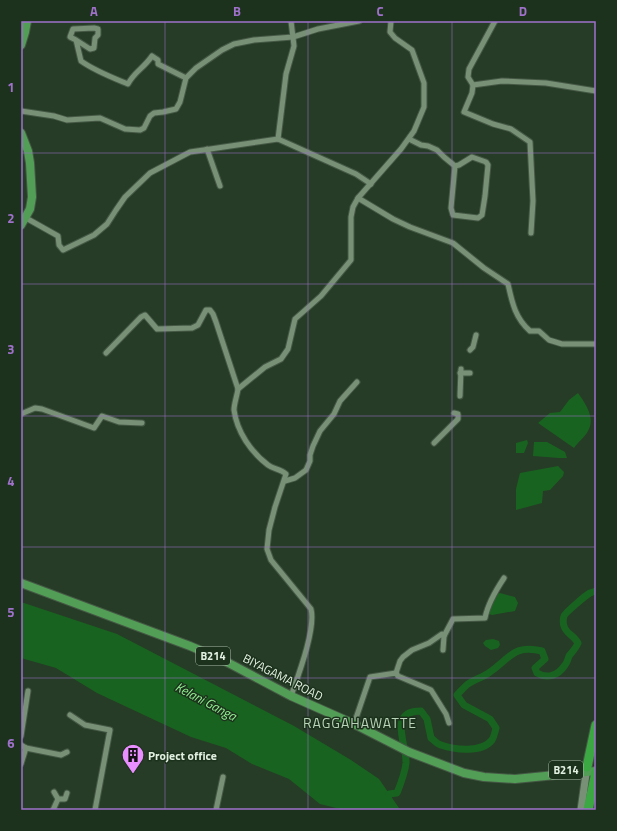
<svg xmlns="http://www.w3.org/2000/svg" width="617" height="831" viewBox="0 0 617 831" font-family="'Titillium Web',sans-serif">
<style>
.water{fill:#196320}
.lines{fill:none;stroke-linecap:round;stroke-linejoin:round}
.river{stroke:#196320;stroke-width:7}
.street-casing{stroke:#455845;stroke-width:7}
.secondary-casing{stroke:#455845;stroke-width:9}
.primary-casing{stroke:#455845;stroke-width:10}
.highway-casing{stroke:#455845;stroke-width:11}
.street{stroke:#779076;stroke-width:5}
.secondary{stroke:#779076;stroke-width:7}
.primary{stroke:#539e57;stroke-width:8}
.highway{stroke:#3ba843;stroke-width:9}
.grid{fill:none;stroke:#9f71cb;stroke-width:1;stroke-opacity:0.55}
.labels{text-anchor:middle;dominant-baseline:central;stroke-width:3;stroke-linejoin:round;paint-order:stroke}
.shield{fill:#1c321c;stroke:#a7b7a7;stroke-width:1}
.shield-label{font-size:11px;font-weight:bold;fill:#e2f0e2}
.street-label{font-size:12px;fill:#e2f0e2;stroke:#1c321c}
.poi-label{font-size:12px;font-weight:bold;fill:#e2f0e2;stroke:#1c321c;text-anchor:start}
.water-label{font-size:13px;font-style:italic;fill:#93f194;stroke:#1c321c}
.quarter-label{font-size:14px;letter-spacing:1px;fill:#b8d3b8;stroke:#1c321c}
.neatline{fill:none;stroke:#9f71cb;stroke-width:1.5}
.grid-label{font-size:13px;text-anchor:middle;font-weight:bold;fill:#9f71cb}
</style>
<rect width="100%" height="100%" fill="#263c26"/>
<g class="water">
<path d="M578,393C585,403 596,418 588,431C585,437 578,442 574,448L538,423L550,413L560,412L569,400Z"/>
<path d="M527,440L528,443L524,453H516V443Z"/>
<path d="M534,442H547L565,452L567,458H559L533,456Z"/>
<path d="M558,466L564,472L563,476L550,490L543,491L542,503L516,510V489L520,473Z"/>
<path d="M500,593L515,597L518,603L515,611L492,615L489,614C488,607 495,600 498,594Z"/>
<path d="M21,602L117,634L294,726L351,760L379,779L399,808L403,810H344L320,804L289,779L252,764L226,748L191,737L97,693L56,668L21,658Z"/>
<path d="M493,639L499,641L500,645L498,648L491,650L485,646L483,643L486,640Z"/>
</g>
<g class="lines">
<path class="river" d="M380,810L387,803L389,794L397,793C401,783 405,773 406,763C407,744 387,711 421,711L427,719L431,738C434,740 437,744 441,745C455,750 482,753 492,740C494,737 495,732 496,728L490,719L464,705L457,695C461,691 464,687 468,684C475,679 484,677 490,672C510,658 514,644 542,651L545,659L535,668L537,673C547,679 558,676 565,665C567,663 568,659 569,656C573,651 576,648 578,643C574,635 566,634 564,626C563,624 563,618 564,616C565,613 586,595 590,593C590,593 596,591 596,591"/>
<g class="street-casing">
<g id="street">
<path d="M495,21L469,69L468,77L473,85L502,81L546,83L596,91"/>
<path d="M76,40L70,37L73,29L94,28L98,29V35L95,38L94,48L90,49L76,40L81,61C95,71 111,77 128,84C134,72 144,68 152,56L158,60V64L186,78"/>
<path d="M473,85L472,93L464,112L493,124L511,129L530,142L533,201L531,233"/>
<path d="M21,111L54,116L67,120L100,118L125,129L140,130L144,128L150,116L154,113L163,112L176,109L180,102L186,78L196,68L222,50L234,44L254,40L293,37L318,29L359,21"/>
<path d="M278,139L286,74L294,46L291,21"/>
<path d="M409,139L421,145L428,146L437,150L444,157L455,166"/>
<path d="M207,149L220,186"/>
<path d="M472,157L486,162L488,165L485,196L482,215L478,218L453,215L451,208L455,166L459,165Z"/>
<path d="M358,198L393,219L410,227L453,243L484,268L508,284C512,302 515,318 530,331H539L549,340L562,344H596"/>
<path d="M26,218L58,236L59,245L63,250L94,235L107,224L116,210L125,197L150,173L190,152L278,139L356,174L371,184"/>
<path d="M470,350L473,347L476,335"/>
<path d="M106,353L141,317L145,315L157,329L192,328L198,325L206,310H210L213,314L216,322L238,389"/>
<path d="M460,373H470"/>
<path d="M460,396L461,369"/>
<path d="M21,414L35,408L42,409L94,428L102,416L119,422L142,423"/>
<path d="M434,443L458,419V414L454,413"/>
<path d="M285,481L295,478L306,470L310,461V455L313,446L320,431L334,414L340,401L357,382"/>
<path d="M444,636L453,619L485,618C488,603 496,590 504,578"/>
<path d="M396,673L400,661L403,657L412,650L429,643L442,634L444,636L443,650"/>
<path d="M291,696C298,676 316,629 311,609L271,560L267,549L269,530L275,507L286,474C281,469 273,469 268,465C251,452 237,432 234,410C234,404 237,396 238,389L265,367L281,359L288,349L295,319L321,296L351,260V217L353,207L358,198L401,149L414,131L424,107V83L412,50L395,38L390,32L391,21"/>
<path d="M70,715L85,725L110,730L95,810"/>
<path d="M354,724L370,677L396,673L398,676L431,690L446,714L449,723"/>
<path d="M21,736L28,691"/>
<path d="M21,745L26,748L61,755L67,752"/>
<path d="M21,764L26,748"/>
<path d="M58,799H65L67,793"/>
<path d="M53,810L58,799L54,792"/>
<path d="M216,810L223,777"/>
</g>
</g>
<g class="secondary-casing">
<path id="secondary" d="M581,810L587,767"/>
</g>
<g class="primary-casing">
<g id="primary">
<path d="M21,45L25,32L27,21"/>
<path d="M21,133L28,151L30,163L32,197L30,209L21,225"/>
<path d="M21,583L190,646L223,660L291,696L354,724L409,752L464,773L484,777L515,779L596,771"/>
</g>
</g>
<g class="highway-casing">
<g id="highway">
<path d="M587,767L596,725"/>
<path d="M588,810L596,772"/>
</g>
</g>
<use href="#street" class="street"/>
<use href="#secondary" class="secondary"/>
<use href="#primary" class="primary"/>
<use href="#highway" class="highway"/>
</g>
<path class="grid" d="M165,21V810M308,21V810M452,21V810M21,153H596M21,284H596M21,416H596M21,547H596M21,678H596"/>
<defs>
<g id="building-pin" transform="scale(1.15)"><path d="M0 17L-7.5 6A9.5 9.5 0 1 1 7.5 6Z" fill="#e98efe" stroke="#1c321c"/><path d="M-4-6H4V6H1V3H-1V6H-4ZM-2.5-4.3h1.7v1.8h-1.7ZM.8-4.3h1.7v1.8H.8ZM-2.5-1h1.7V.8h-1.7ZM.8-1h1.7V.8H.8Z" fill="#111"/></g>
</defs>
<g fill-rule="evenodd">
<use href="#building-pin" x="133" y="755"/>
</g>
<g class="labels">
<g class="shield">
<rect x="196" y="647" width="34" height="18" rx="3"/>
<rect x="549" y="761" width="34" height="18" rx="3"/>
</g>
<g class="shield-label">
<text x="213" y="656">B214</text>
<text x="566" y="770">B214</text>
</g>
<g class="street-label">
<text transform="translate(283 677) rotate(27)">BIYAGAMA ROAD</text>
</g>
<g class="poi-label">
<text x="148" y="755">Project office</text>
</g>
<g class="water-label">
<text transform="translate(206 701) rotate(28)">Kelani Ganga</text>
</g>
<g class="quarter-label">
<text x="360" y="722">RAGGAHAWATTE</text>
</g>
</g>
<rect width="617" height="831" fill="none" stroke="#1c321c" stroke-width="44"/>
<rect x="22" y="22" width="573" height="787" class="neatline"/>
<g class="grid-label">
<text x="94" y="16">A</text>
<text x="237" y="16">B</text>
<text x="380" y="16">C</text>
<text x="523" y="16">D</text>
<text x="11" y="92">1</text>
<text x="11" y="223">2</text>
<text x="11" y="354">3</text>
<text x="11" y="486">4</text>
<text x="11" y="617">5</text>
<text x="11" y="748">6</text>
</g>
</svg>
